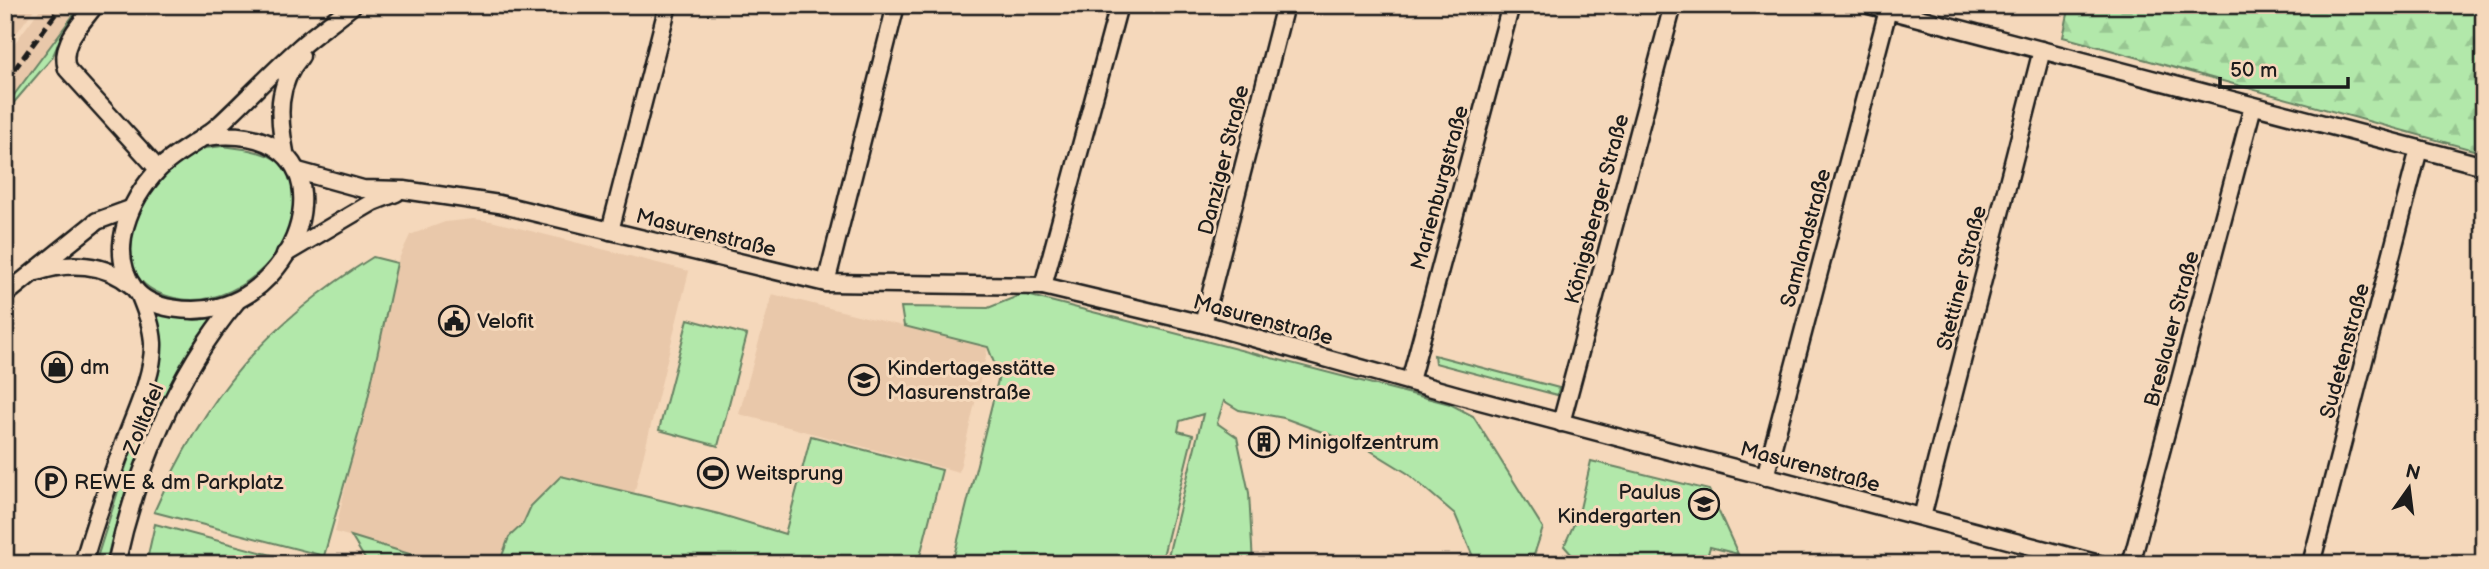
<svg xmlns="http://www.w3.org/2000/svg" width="2489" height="569" viewBox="0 0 2489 569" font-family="'Balsamiq Sans',sans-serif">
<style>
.built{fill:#e9c8aa}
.green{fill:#b2e8aa;stroke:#678263;stroke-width:2}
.forest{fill:url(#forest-firs);stroke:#678263;stroke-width:2}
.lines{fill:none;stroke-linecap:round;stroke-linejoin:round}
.minor-casing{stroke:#1c1c1c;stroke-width:21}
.minor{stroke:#f5d8bb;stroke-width:16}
.rail{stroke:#1c1c1c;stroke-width:5;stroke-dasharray:10 5;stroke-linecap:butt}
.labels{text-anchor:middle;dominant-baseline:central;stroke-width:6;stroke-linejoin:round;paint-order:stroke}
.street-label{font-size:21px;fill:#1c1c1c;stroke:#f5d8bb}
.poi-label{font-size:21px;fill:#1c1c1c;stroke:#f5d8bb;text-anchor:start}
</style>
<defs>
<pattern id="forest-firs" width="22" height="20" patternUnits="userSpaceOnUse" patternTransform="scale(1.75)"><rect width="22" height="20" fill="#b2e8aa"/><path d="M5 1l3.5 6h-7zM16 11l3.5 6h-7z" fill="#98c692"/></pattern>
</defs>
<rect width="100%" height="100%" fill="#f5d8bb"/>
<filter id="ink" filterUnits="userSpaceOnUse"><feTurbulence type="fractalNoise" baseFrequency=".0143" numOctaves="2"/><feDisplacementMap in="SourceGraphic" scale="14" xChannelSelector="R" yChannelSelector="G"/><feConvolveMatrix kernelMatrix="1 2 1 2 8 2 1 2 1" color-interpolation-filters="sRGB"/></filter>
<g filter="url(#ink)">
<g class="built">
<path d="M5,5H37L5,49Z"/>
<path d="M43,5H81L5,107V56Z"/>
<path d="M474,219L491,221L689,271L634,494L561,476L531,506L523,524L509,537L499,564H441L335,532L397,263L410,235L445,222Z"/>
<path d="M772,294L988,347L959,472L739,414Z"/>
</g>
<g class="green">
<path d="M81,5H86L59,42L52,58L5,113V107Z"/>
<path d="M221,146C238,148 258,150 273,158C340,193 255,324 167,296C91,273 148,173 195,151C202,147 213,148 221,146Z"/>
<path d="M373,257L397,263L366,407L324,556L154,512C205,396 265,324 373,257Z"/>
<path d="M1023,294L1450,404L1473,416L1543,528L1531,564H1476L1455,514L1407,473L1366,448L1284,418L1239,410L1224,401L1217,423L1237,437L1249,493L1253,564H1166L1203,414L1180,421L1178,431L1193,435L1161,564H952L999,376L988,347L904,326L901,307L988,308Z"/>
<path d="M154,311L195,320L214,316C165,373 122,490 106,564H95L159,362L162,345Z"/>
<path d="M688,319L747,335L718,446L659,430Z"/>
<path d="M1434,355L1559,388L1557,395L1435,363Z"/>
<path d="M811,436L942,470L918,564H499L509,537L523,524L531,506L561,476L719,514L785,534Z"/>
<path d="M1591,461L1709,490L1738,554L1710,547L1705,564H1580L1564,546L1579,513Z"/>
<path d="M155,524L283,558L293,564H146Z"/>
<path d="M351,536L442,564H368Z"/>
</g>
<path class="forest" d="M2070,5H2484V153L2063,37Z"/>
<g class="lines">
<g class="minor-casing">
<g id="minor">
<path d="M95,5C81,25 59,43 67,69L158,169"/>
<path d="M1869,5L2484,166"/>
<path d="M206,137C351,119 313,283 218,307C194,313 150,311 134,288C107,250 130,199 159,169C177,151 200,142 219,125C246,100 271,73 299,48C316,33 335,20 353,5"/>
<path d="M285,152C278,117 276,85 301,56"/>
<path d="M298,171L363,189L404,190L499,204L826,283L1043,286L1203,324L1461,396L2099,564"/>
<path d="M610,231L668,5"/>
<path d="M285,254L373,202L396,193"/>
<path d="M37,272C68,261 105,263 131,285"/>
<path d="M826,283L896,5"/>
<path d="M1043,286L1119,5"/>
<path d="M5,295L97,221L130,209"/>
<path d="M1203,324L1285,5"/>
<path d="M1410,381L1511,5"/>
<path d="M1561,423L1673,5"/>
<path d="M1765,477L1888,10"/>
<path d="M1922,517L2042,50"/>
<path d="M83,564C94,524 108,485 123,446C134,415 154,376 153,343C152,326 146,311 140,296"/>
<path d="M116,564C136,472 175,375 236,302"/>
<path d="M2131,564L2253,106"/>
<path d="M2311,564L2419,149"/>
</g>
</g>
<use href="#minor" class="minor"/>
<path class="rail" d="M5,82L62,5"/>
</g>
</g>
<defs>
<g id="civic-ring" transform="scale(1.575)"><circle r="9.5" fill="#f5d8bb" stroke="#1c1c1c" stroke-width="1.5"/><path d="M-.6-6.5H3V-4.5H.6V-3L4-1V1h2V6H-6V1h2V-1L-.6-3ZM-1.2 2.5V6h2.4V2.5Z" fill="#1c1c1c"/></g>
<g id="shop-ring" transform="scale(1.575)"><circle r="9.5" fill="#f5d8bb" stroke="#1c1c1c" stroke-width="1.5"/><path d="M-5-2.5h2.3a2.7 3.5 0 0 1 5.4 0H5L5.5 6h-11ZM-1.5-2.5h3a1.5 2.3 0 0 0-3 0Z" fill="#1c1c1c"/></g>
<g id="school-ring" transform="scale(1.575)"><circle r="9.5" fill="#f5d8bb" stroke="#1c1c1c" stroke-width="1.5"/><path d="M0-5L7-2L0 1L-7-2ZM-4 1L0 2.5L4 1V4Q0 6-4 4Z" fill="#1c1c1c"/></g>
<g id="building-ring" transform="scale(1.575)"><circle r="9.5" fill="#f5d8bb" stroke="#1c1c1c" stroke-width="1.5"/><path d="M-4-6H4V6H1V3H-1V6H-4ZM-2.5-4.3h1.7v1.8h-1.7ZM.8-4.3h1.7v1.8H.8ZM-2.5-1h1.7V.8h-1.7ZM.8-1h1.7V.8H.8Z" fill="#1c1c1c"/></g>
<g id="stadium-ring" transform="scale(1.575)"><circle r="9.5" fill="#f5d8bb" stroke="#1c1c1c" stroke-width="1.5"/><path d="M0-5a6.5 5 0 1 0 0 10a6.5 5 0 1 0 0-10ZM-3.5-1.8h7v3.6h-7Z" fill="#1c1c1c"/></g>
<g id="parking-ring" transform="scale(1.575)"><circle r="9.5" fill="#f5d8bb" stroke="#1c1c1c" stroke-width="1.5"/><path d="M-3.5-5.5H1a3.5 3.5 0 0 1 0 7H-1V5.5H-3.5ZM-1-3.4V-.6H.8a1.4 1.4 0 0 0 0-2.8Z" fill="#1c1c1c"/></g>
</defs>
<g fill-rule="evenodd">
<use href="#civic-ring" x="454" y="321"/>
<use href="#shop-ring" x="57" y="367"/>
<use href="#school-ring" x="864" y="380"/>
<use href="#building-ring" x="1264" y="442"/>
<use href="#stadium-ring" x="713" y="473"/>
<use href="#parking-ring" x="51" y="482"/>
<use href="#school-ring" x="1704" y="504"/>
</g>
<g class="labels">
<g class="street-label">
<text transform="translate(1224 160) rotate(-76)">Danziger Straße</text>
<text transform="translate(1440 188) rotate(-75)">Marienburgstraße</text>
<text transform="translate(1597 209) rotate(-75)">Königsberger Straße</text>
<text transform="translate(706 233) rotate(14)">Masurenstraße</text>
<text transform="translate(1806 238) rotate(-75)">Samlandstraße</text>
<text transform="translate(1962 278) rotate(-76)">Stettiner Straße</text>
<text transform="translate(1263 320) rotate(15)">Masurenstraße</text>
<text transform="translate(2172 329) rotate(-75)">Breslauer Straße</text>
<text transform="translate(2345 351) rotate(-75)">Sudetenstraße</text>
<text transform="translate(144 419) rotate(-68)">Zolltafel</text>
<text transform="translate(1810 467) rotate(15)">Masurenstraße</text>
</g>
<g class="poi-label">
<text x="477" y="321">Velofit</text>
<text x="80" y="367">dm</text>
<text x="887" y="368">Kindertagesstätte<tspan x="887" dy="24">Masurenstraße</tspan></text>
<text x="1287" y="442">Minigolfzentrum</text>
<text x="736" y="473">Weitsprung</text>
<text x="74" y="482">REWE &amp; dm Parkplatz</text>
<text x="1681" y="492" text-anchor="end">Paulus<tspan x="1681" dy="24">Kindergarten</tspan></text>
</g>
</g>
<rect width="2489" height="569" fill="none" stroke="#f5d8bb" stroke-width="28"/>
<rect x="14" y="14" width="2461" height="541" fill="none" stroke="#1c1c1c" stroke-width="2.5" filter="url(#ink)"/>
<g transform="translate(2409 488) rotate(14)" stroke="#f5d8bb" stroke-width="5" paint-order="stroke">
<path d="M0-5L12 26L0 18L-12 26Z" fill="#1c1c1c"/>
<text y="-10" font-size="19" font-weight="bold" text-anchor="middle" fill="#1c1c1c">N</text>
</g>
<path d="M2220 77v10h128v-10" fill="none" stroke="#1c1c1c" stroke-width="3.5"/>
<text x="2230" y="77" font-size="21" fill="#1c1c1c" stroke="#f5d8bb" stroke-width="5" paint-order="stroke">50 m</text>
</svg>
